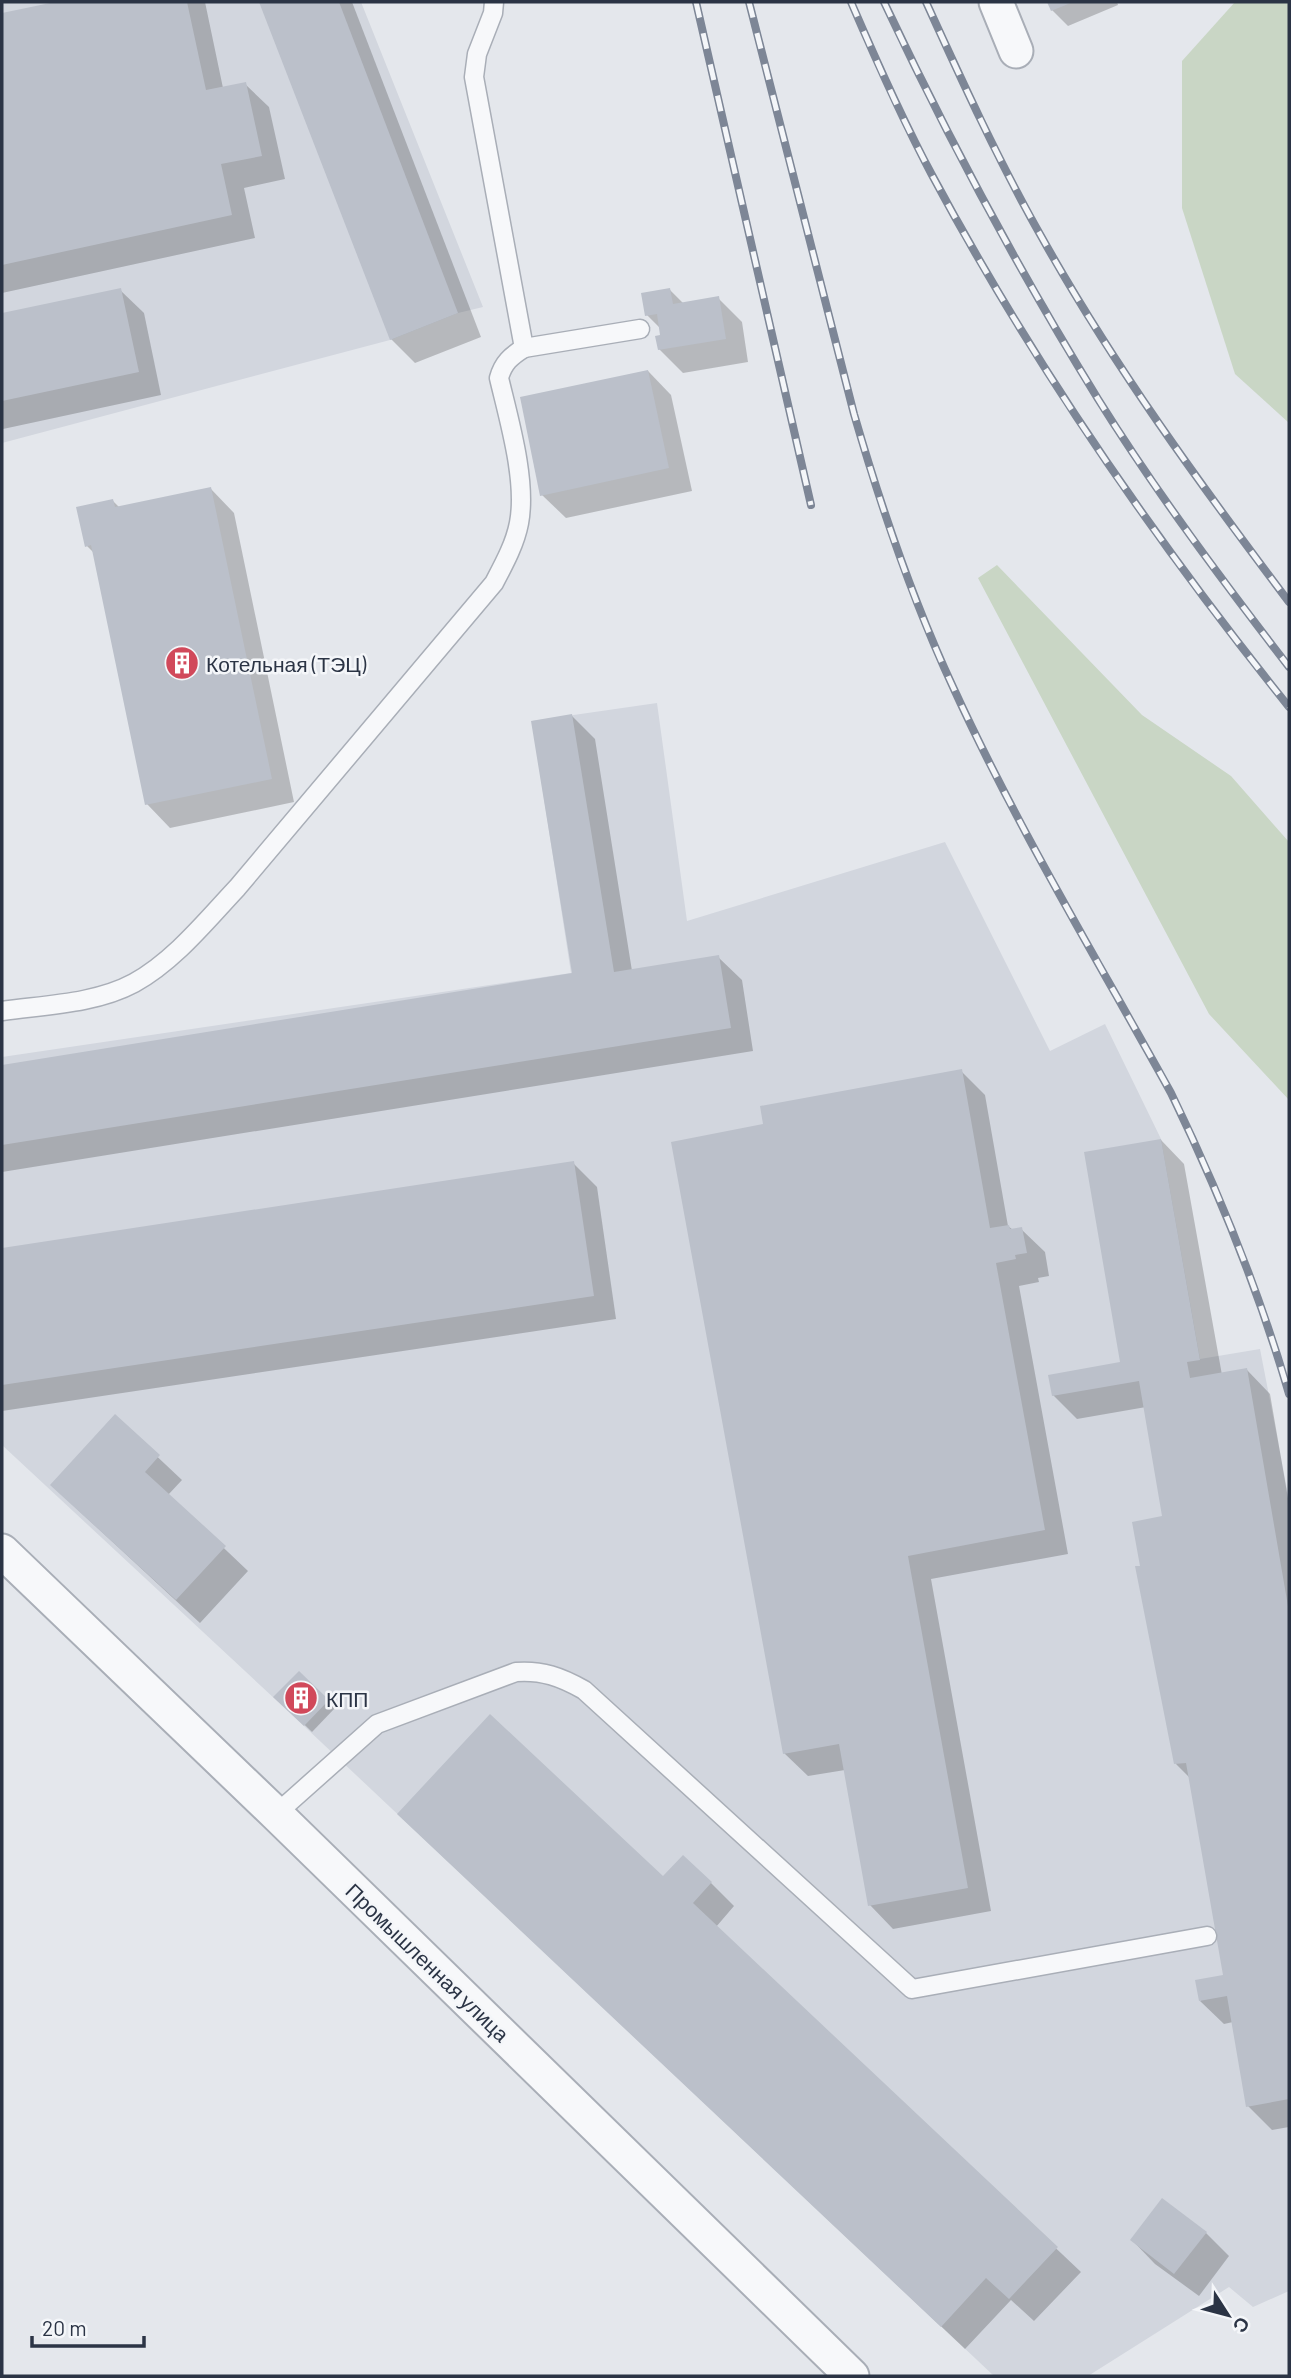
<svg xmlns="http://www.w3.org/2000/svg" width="1291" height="2378" viewBox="0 0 1291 2378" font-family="Barlow,sans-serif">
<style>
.built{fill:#d2d6de}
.green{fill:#c9d6c5}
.shadow{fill:#0003}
.building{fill:#bbc0ca}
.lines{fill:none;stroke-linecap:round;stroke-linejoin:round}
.service-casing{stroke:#a9aeb7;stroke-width:21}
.minor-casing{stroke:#a9aeb7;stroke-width:37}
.service{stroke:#f7f8fa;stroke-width:18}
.minor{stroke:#f7f8fa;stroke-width:33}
.rail-casing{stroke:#7d8696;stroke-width:8}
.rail{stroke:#f4f6f9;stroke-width:5;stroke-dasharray:16;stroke-linecap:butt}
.labels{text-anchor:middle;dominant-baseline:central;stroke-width:5;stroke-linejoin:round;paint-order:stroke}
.poi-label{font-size:21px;fill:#2b3445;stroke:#f4f6f9;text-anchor:start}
.street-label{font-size:21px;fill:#2b3445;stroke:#f4f6f9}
</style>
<rect width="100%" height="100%" fill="#e4e7ec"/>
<g class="built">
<path d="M2,2H361L483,307L458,313L390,340L2,443Z"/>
<path d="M657,703L687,921L945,842L1050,1051L1105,1024L1161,1139L1200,1359L1260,1349L1289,1499V2291L1253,2307L1229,2287L1088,2376H994L304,1726L2,1445V1057L571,973L532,721Z"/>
</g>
<g class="green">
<path d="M1235,2H1289V423L1235,374L1182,208V61Z"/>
<path d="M997,565L1142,715L1231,776L1289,842V1100L1209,1014L978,578Z"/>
</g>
<g class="shadow">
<path d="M63,2H205L223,88L245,84L269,107L285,179L244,188L255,238L2,293V15Z"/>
<path d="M261,2H352L481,337L415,363L391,339Z"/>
<path d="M1049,2H1117L1118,5L1068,26L1052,10Z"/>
<path d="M120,290L144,313L161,395L3,429L2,315Z"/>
<path d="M670,290L684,304L718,298L742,322L748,362L683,373L659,349L661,329L647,315Z"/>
<path d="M648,371L671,395L692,491L566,518L542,495Z"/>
<path d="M211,489L234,513L294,802L170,828L147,804L95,554L87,546L113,501L120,508Z"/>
<path d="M572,716L595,739L632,971L718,957L742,980L753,1051L2,1172V1067L574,975Z"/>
<path d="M961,1071L985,1095L1008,1226L1013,1230L1021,1229L1045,1252L1049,1276L1038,1278L1039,1282L1019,1286L1068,1554L931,1579L991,1911L893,1929L870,1905L845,1770L808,1776L784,1753L765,1126Z"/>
<path d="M1161,1140L1184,1164L1222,1375L1247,1370L1270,1394L1289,1504V2127L1272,2130L1248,2106L1233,2022L1224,2024L1200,2001L1226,1976L1190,1778L1176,1764L1142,1568L1166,1518L1146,1407L1077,1419L1053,1395L1122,1364Z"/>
<path d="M573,1163L597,1187L616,1319L2,1411V1249Z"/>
<path d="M115,1417L182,1480L168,1495L248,1571L200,1623L76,1508Z"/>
<path d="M299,1673L335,1708L312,1732L276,1697Z"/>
<path d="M423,1837L663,1879L711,1883L734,1906L716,1927L1081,2272L1034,2321L1011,2300L965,2349Z"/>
<path d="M1206,2233L1229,2256L1199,2296L1155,2264L1132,2240Z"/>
</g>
<g class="building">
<path d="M55,2H187L206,90L246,82L262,156L221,164L232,215L2,265V13Z"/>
<path d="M259,2H339L458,313L390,340Z"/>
<path d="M1047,2H1073L1051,11Z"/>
<path d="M121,288L139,372L2,401V313Z"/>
<path d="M670,288L673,304L719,296L726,339L658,350L655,336L660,335L657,314L645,316L641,293Z"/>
<path d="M648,370L669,468L540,496L520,397Z"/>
<path d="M211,487L272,779L145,805L91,545L85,547L76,507L113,499L115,507Z"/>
<path d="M572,714L614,972L719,955L731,1028L2,1145V1065L572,973L531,721Z"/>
<path d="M962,1069L990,1228L1009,1225L1010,1229L1022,1227L1027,1253L1015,1255L1016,1259L996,1263L1045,1530L908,1556L968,1888L868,1906L839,1744L783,1754L671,1142L763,1124L760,1106Z"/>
<path d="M1161,1139L1200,1360L1187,1362L1190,1378L1247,1368L1289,1612V2099L1246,2107L1227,1996L1199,2001L1195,1980L1223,1975L1186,1763L1174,1764L1135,1566H1140L1132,1522L1162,1516L1139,1381L1052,1396L1048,1375L1120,1362L1084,1152Z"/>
<path d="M574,1161L594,1296L2,1385V1248Z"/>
<path d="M115,1414L160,1455L145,1472L226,1546L176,1600L50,1485Z"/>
<path d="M299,1671L329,1700L304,1726L273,1697Z"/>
<path d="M490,1714L663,1876L683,1855L712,1882L693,1903L1058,2247L1009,2299L986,2278L941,2327L397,1814Z"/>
<path d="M1162,2198L1207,2232L1174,2274L1130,2240Z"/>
</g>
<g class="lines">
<g class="service-casing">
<g id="service">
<path d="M524,348L640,329"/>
<path d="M2,1011C44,1005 95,1004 134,983C174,961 206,921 237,888L494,583C504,564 515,544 519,523C527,481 509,420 499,378C503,363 511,356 524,348L474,77L477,54L493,13L494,2"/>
<path d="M276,1814L377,1724L516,1672C542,1670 561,1677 584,1690L912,1989L1207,1936"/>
</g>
</g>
<g class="minor-casing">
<g id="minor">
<path d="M996,2L1016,51"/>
<path d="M2,1551L276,1814L852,2376"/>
</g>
</g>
<use href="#service" class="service"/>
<use href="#minor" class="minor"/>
<g class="rail-casing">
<g id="rail">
<path d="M696,2L811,505"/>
<path d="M749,2L854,414C881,507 912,599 953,687C1017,827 1097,959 1171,1093C1218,1190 1259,1291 1289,1394"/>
<path d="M851,2C876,60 902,119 932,175C1033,364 1155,540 1289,707"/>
<path d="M884,2C948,138 1019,271 1098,399C1156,492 1222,580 1289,667"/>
<path d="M926,2C962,81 998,160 1041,236C1113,365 1200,484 1289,602"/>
</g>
</g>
<use href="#rail" class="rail"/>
</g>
<defs>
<g id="building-disc" transform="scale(1.75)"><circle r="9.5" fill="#d1495b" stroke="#f4f6f9"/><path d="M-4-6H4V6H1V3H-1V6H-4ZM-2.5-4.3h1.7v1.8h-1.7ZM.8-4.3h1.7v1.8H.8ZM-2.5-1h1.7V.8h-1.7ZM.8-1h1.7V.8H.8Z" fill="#fff"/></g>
</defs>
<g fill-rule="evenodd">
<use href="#building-disc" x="182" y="663"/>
<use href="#building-disc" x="301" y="1698"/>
</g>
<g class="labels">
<g class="poi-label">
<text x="206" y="663">Котельная (ТЭЦ)</text>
<text x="326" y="1698">КПП</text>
</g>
<g class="street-label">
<text transform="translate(428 1962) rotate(44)">Промышленная улица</text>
</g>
</g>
<rect width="1291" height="2378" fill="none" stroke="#2b3445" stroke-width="7"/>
<g transform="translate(1228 2315) rotate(126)" stroke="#f4f6f9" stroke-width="5" paint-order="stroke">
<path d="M0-5L12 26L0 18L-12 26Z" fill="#2b3445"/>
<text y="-10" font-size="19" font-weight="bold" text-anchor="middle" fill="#2b3445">С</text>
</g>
<path d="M32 2336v10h112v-10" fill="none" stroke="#2b3445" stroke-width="3.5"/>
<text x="42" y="2336" font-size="21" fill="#2b3445" stroke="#f4f6f9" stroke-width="5" paint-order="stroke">20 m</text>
</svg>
